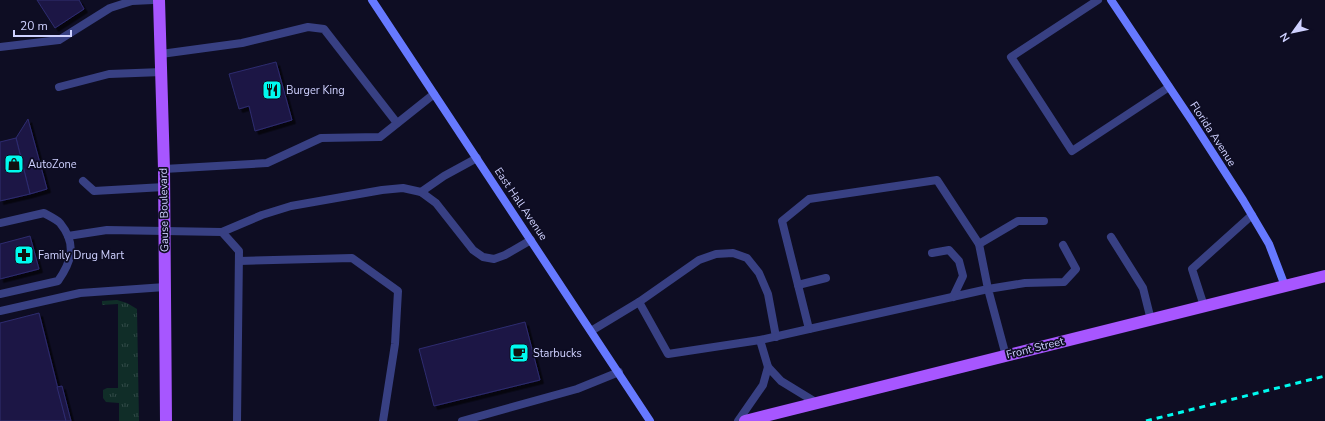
<svg xmlns="http://www.w3.org/2000/svg" width="1325" height="421" viewBox="0 0 1325 421" font-family="'Nunito Sans',sans-serif">
<style>
.grass{fill:url(#grass-tufts)}
.building{fill:#1c1944;stroke:#2e2b70;filter:url(#shadow)}
.lines{fill:none;stroke-linecap:round;stroke-linejoin:round}
.lane{stroke:#384083;stroke-width:8}
.secondary{stroke:#6679ff;stroke-width:8}
.primary{stroke:#a756ff;stroke-width:12}
.rail{stroke:#00faef;stroke-width:3;stroke-dasharray:6 5;stroke-linecap:butt}
.labels{text-anchor:middle;dominant-baseline:central;stroke-width:3.5;stroke-linejoin:round;paint-order:stroke}
.poi-label{font-size:11px;fill:#cfd1ff;stroke:#0e0d23;text-anchor:start}
.street-label{font-size:11px;fill:#cfd1ff;stroke:#0e0d23}
</style>
<defs>
<pattern id="grass-tufts" width="24" height="20" patternUnits="userSpaceOnUse"><rect width="24" height="20" fill="#102d28"/><path d="M3 7l-1-3M5 7V3M7 7l1-3M15 17l-1-3M17 17v-4M19 17l1-3" fill="none" stroke="#324a48"/></pattern>
<filter id="shadow"><feDropShadow dx="3.5" dy="3.5" stdDeviation="0" flood-color="#0009"/></filter>
</defs>
<rect width="100%" height="100%" fill="#0e0d23"/>
<path class="grass" d="M117,300L127,303L137,309L139,421H119V403L106,402L103,398V390L107,388H118V304L102,305V301Z"/>
<g class="building">
<path d="M37,0H79L84,9L55,28Z"/>
<path d="M276,62L292,120L255,131L249,106L239,109L229,74Z"/>
<path d="M28,119L47,189L30,194L16,138Z"/>
<path d="M16,138L30,194L0,201V142Z"/>
<path d="M30,236L39,269L0,279V244Z"/>
<path d="M39,313L66,421H0V323Z"/>
<path d="M525,322L540,380L434,406L419,349Z"/>
<path d="M62,386L71,421H66L57,387Z"/>
</g>
<g class="lines">
<g class="lane">
<path d="M1098,0L1011,57L1072,151L1169,87"/>
<path d="M0,47L59,40L110,8L132,1L153,0"/>
<path d="M161,54L242,43L308,27L324,29L397,123"/>
<path d="M59,87L109,74L162,72"/>
<path d="M164,169L267,163L321,138L380,137L434,94"/>
<path d="M937,180L979,244L988,289L809,329L782,221L809,199Z"/>
<path d="M83,181L94,191L164,187"/>
<path d="M421,192L444,176L477,158"/>
<path d="M0,223L44,213C49,216 56,219 60,223C77,244 72,261 58,281L0,294"/>
<path d="M222,232L262,215L291,206L382,190L403,188L421,192L436,203L473,250L483,257L494,259L505,255L531,240"/>
<path d="M68,236L107,230L222,232L239,251L237,421"/>
<path d="M1111,237L1143,288L1151,320"/>
<path d="M979,244L1018,221H1044"/>
<path d="M932,253L949,250L959,261L963,276L953,297"/>
<path d="M239,261L352,258L398,291L395,344L383,421"/>
<path d="M798,285L826,278"/>
<path d="M639,302L699,260L716,254L733,253L747,258L759,273L768,294L776,337"/>
<path d="M1204,306L1192,269L1252,215"/>
<path d="M0,311L80,293L165,287"/>
<path d="M591,331L639,302L668,354L760,340L809,329"/>
<path d="M760,340L768,367L781,381L817,403"/>
<path d="M1006,356L988,289L1025,283L1064,282L1076,269L1063,245"/>
<path d="M462,421L577,389L619,372"/>
<path d="M738,421L763,385L768,367"/>
</g>
<g class="secondary">
<path d="M372,0L650,421"/>
<path d="M1111,0L1192,121L1243,200L1269,244L1285,286"/>
</g>
<g class="primary">
<path d="M159,0L164,169L166,421"/>
<path d="M745,421L1325,276"/>
</g>
<path class="rail" d="M1146,421L1325,376"/>
</g>
<defs>
<g id="restaurant-square" transform="scale(1)"><rect x="-9" y="-9" width="18" height="18" rx="4" fill="#00faef" stroke="#0e0d23"/><path d="M-5-6h1v4h1v-4h1v4h1v-4h1v5L-1.5 .5V6h-2V.5L-5-1ZM5-6V6H3V1.5H1.5Q1.5-4 5-6Z" fill="#111"/></g>
<g id="shop-square" transform="scale(1)"><rect x="-9" y="-9" width="18" height="18" rx="4" fill="#00faef" stroke="#0e0d23"/><path d="M-5-2.5h2.3a2.7 3.5 0 0 1 5.4 0H5L5.5 6h-11ZM-1.5-2.5h3a1.5 2.3 0 0 0-3 0Z" fill="#111"/></g>
<g id="pharmacy-square" transform="scale(1)"><rect x="-9" y="-9" width="18" height="18" rx="4" fill="#00faef" stroke="#0e0d23"/><path d="M-2-6h4v4h4v4h-4v4h-4v-4h-4v-4h4Z" fill="#111"/></g>
<g id="cafe-square" transform="scale(1)"><rect x="-9" y="-9" width="18" height="18" rx="4" fill="#00faef" stroke="#0e0d23"/><path d="M-5.5-4.5H6V0H3Q3 3.5 0 3.5H-2.5Q-5.5 3.5-5.5 0ZM3-3.2v2h1.7v-2ZM-6 4.5H4V6H-6Z" fill="#111"/></g>
</defs>
<g fill-rule="evenodd">
<use href="#restaurant-square" x="272" y="90"/>
<use href="#shop-square" x="14" y="164"/>
<use href="#pharmacy-square" x="24" y="255"/>
<use href="#cafe-square" x="519" y="353"/>
</g>
<g class="labels">
<g class="poi-label">
<text x="286" y="90">Burger King</text>
<text x="28" y="164">AutoZone</text>
<text x="38" y="255">Family Drug Mart</text>
<text x="533" y="353">Starbucks</text>
</g>
<g class="street-label">
<text transform="translate(1213 134) rotate(57)">Florida Avenue</text>
<text transform="translate(521 204) rotate(56)">East Hall Avenue</text>
<text transform="translate(164 210) rotate(-91)">Gause Boulevard</text>
<text transform="translate(1035 348) rotate(-14)">Front Street</text>
</g>
</g>
<g transform="translate(1293 32) rotate(237)" stroke="#0e0d23" stroke-width="3" paint-order="stroke">
<path d="M0-3L7 15L0 10L-7 15Z" fill="#cfd1ff"/>
<text y="-6" font-size="11" font-weight="bold" text-anchor="middle" fill="#cfd1ff">N</text>
</g>
<path d="M14 30v6h57v-6" fill="none" stroke="#cfd1ff" stroke-width="2"/>
<text x="20" y="30" font-size="12" fill="#cfd1ff" stroke="#0e0d23" stroke-width="3" paint-order="stroke">20 m</text>
</svg>
